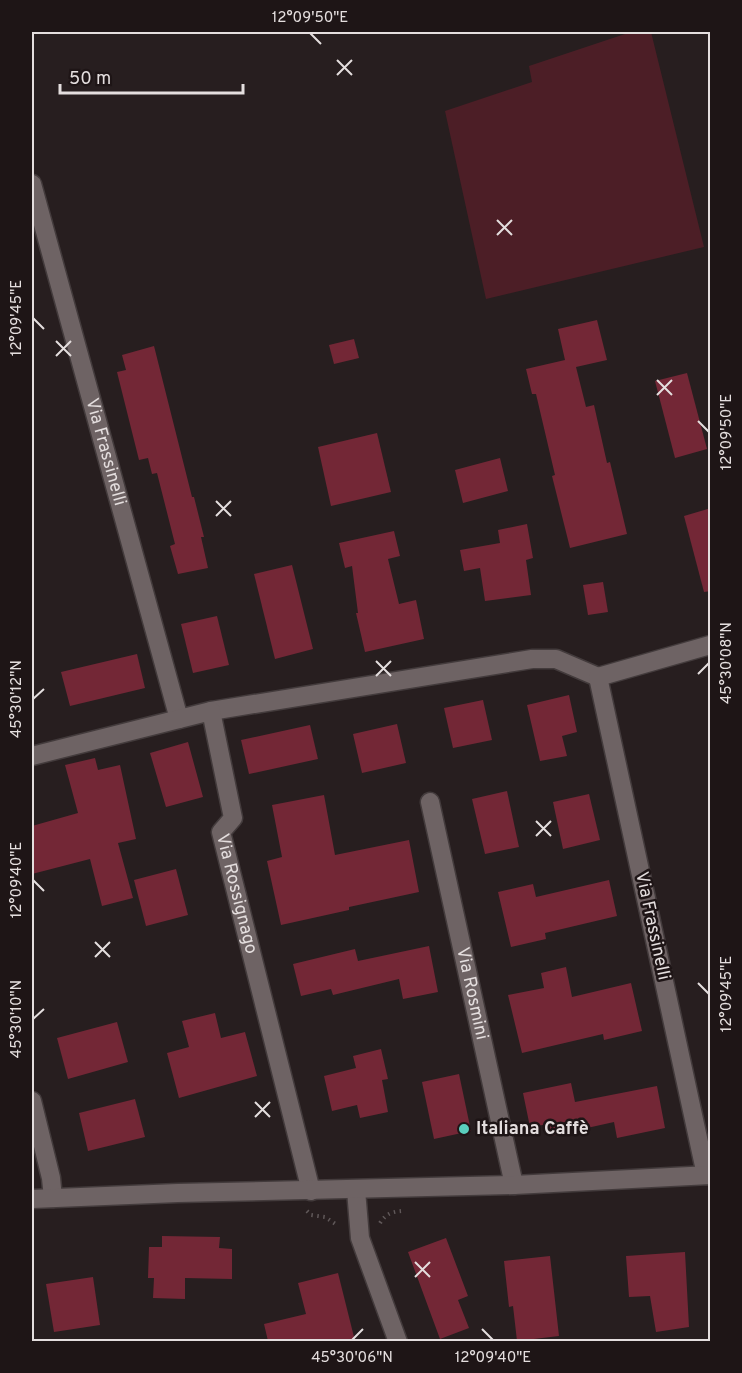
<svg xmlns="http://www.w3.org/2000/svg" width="742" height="1373" viewBox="0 0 742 1373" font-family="Overpass,sans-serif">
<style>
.green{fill:#4c1e26}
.building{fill:#732736}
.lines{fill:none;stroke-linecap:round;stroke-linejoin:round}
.street-casing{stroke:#433b3c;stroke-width:21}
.secondary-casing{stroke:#433b3c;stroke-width:21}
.path{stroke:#605859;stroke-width:4;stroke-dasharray:1.5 4.5;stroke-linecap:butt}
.street{stroke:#6e6364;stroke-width:18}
.secondary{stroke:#6e6364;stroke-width:18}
.ticks{fill:none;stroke:#e4dede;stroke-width:2}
.poi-dot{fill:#5acebd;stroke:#1e1516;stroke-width:2}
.labels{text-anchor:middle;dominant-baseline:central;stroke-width:5;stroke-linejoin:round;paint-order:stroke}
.street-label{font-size:18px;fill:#e4dede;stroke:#1e1516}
.poi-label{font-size:18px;font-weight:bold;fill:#e4dede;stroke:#1e1516;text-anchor:start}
.neatline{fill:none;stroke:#e4dede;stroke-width:2}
.ticks-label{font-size:15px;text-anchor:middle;fill:#e4dede}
</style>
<rect width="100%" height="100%" fill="#271e1f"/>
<path class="green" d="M631,32H651L704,247L486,299L445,111L532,82L529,66Z"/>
<g class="building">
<path d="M597,320L607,360L576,367L586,407L594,405L607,463L610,462L627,534L570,548L552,476L555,475L536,394H532L526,369L565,360L558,329Z"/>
<path d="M354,339L359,358L334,364L329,345Z"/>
<path d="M154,346L192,497H194L204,537H201L208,568L178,574L170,546L175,544L157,473L152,474L148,458L139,460L117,372L126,370L122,355Z"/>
<path d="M687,373L707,449L675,458L655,381Z"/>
<path d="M377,433L391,492L331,506L318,447Z"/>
<path d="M500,458L508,491L463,503L455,470Z"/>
<path d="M711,508V591L704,592L684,516Z"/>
<path d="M527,524L533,558L526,560L531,595L485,601L480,568L464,571L460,550L500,543L498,530Z"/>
<path d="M394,531L400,556L388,559L399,604L416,600L424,639L365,652L356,613H358L352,566L345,568L339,543Z"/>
<path d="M292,565L313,649L275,659L254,574Z"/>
<path d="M603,582L608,612L588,615L583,585Z"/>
<path d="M217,616L229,665L193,673L181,624Z"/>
<path d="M137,654L145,688L70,706L61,672Z"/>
<path d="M569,695L577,732L562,736L567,756L540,761L527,705Z"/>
<path d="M483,700L492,740L453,748L444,708Z"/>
<path d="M397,724L406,763L362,773L353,734Z"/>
<path d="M310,725L318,759L249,774L241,740Z"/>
<path d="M188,742L203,797L166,807L150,753Z"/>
<path d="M95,758L98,770L120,765L136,839L118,843L133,898L102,906L90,859L32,874V826L78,813L65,765Z"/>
<path d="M507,791L519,847L485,854L472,799Z"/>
<path d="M589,794L600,840L563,849L553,802Z"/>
<path d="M324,795L335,855L409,840L419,892L349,907V910L281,925L267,861L282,857L272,805Z"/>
<path d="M176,869L188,915L146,926L134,880Z"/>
<path d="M609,880L617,916L545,933L546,939L511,947L498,892L533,884L536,897Z"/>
<path d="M429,946L438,992L403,999L399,979L333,995L331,989L301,996L293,964L355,949L358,961Z"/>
<path d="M566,967L572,997L631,983L642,1031L604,1040L603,1034L522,1053L508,995L544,988L541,973Z"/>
<path d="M215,1013L221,1038L245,1032L257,1076L179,1098L167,1053L189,1047L182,1021Z"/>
<path d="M117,1022L128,1062L68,1079L57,1038Z"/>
<path d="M381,1049L388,1079L382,1080L388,1112L360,1118L357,1105L332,1111L324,1076L356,1068L353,1056Z"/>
<path d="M459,1074L471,1131L434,1139L422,1082Z"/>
<path d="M571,1083L575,1102L657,1086L665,1128L617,1138L614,1122L551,1136L549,1124L530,1127L523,1093Z"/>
<path d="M135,1099L145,1137L88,1151L79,1113Z"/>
<path d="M162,1236L220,1237L219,1248L232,1249V1279L185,1278V1299L153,1298L154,1278H148L149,1247H162Z"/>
<path d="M446,1238L468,1296L458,1300L469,1328L440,1339L408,1252Z"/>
<path d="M685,1252L689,1327L656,1332L650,1296L629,1297L626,1256Z"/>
<path d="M550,1256L559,1336L517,1341L513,1306L509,1307L504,1261Z"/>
<path d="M338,1273L355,1341H268L264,1324L306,1314L298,1283Z"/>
<path d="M93,1277L100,1325L54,1332L46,1284Z"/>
</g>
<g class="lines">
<g class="street-casing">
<g id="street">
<path id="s1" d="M32,184L179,719"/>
<path d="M211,711L532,659H556L598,677"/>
<path id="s2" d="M32,756L211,711L233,818L221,832L311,1191"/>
<path id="s3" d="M430,802L514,1185"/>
<path d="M32,1101L51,1178L53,1198"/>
<path d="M706,1175L598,677L710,645"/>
<path d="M356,1190L360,1238L398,1342"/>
</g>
</g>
<g class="secondary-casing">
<path id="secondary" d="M32,1199L178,1193L514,1185L710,1175"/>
</g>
<g class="path">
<path d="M307,1211L311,1215L325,1217L337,1225"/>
<path d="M380,1223C386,1214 391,1212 401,1211"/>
</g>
<use href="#street" class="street"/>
<use href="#secondary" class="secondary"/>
</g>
<path class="ticks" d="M310,33L321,44M337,60L352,75M337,75L352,60M497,220L512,235M497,235L512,220M33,318L44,329M56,341L71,356M56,356L71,341M657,380L672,395M657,395L672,380M698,421L709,432M216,501L231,516M216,516L231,501M376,661L391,676M698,674L709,663M376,676L391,661M33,699L44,689M536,821L551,836M536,836L551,821M33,880L44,891M95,942L110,957M95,957L110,942M698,983L709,994M33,1019L44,1009M255,1102L270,1117M255,1117L270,1102M415,1262L430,1277M415,1277L430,1262M482,1329L493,1340M352,1340L363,1329"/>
<circle class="poi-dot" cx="464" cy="1129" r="6"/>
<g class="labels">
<g class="street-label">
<text stroke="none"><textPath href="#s1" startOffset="278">Via Frassinelli</textPath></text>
<text stroke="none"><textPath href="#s2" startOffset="376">Via Rossignago</textPath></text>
<text transform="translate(652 926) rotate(78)">Via Frassinelli</text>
<text stroke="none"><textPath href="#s3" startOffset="196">Via Rosmini</textPath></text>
</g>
<g class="poi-label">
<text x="476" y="1129">Italiana Caffè</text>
</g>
</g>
<rect width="742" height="1373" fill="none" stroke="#1e1516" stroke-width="66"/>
<path d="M60 84v9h183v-9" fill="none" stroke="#e4dede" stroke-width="3"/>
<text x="69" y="84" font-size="18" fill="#e4dede" stroke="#1e1516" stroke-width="4.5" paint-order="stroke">50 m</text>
<rect x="33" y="33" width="676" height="1307" class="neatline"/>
<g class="ticks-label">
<text x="310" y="22">12°09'50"E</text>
<text transform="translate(16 318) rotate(-90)" y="5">12°09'45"E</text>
<text transform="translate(726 432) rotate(-90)" y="5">12°09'50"E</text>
<text transform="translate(726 663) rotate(-90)" y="5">45°30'08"N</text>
<text transform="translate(16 699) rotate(-90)" y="5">45°30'12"N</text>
<text transform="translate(16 880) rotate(-90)" y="5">12°09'40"E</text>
<text transform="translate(726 994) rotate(-90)" y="5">12°09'45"E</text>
<text transform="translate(16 1019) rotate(-90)" y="5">45°30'10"N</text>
<text x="352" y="1362">45°30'06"N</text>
<text x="493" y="1362">12°09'40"E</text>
</g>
</svg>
